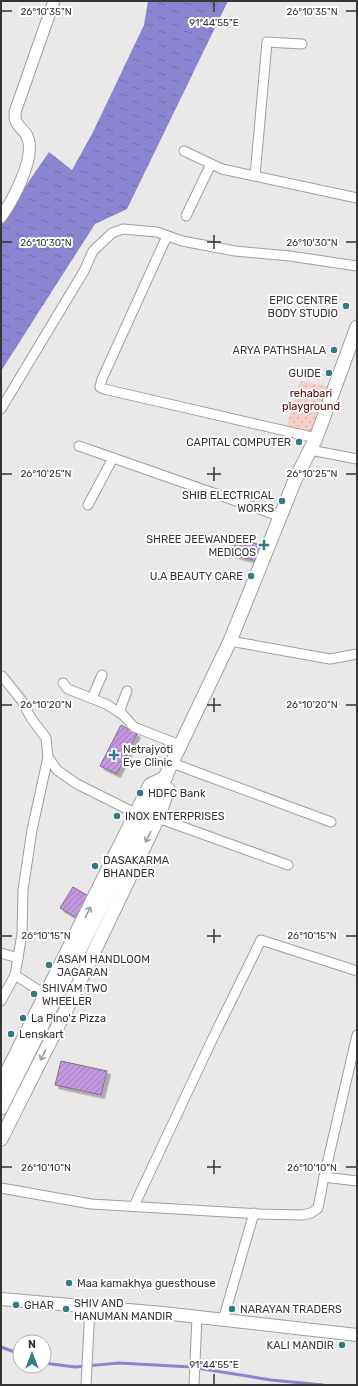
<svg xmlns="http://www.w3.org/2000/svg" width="358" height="1386" viewBox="0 0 358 1386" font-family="Rubik,sans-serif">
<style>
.grass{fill:url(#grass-dots)}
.water{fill:url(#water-ripples)}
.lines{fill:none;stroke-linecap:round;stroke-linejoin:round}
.stream{stroke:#8a84d1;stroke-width:3}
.building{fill:url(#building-hatch);stroke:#787679;filter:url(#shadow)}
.minor-casing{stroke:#a19ea0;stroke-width:11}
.tertiary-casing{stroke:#a19ea0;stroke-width:13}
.secondary-casing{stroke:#a19ea0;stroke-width:14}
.primary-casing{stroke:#a19ea0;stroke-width:15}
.minor{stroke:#fff;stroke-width:9}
.tertiary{stroke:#fff;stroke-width:11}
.secondary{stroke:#fff;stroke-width:12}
.primary{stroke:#fff;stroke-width:13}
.oneway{stroke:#9b9a9a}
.ticks{fill:none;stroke:#373536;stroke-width:1.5}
.poi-dot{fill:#337986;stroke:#fff;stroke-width:1.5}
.labels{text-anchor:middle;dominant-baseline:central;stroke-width:4;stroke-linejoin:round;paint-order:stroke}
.poi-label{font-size:11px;fill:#373536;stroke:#fff;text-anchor:start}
.park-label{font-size:11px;fill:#580407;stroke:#fff}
.ticks-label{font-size:10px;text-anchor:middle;fill:#373536;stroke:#fff;stroke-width:4;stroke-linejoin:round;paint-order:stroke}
</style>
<defs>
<pattern id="grass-dots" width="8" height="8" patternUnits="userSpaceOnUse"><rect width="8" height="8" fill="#f7cec8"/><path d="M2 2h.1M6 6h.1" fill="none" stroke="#d4b2ac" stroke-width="1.8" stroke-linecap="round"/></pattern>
<pattern id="water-ripples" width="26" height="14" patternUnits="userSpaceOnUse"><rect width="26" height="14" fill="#8a84d1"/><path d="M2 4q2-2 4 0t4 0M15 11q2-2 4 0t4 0" fill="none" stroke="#726daa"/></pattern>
<pattern id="building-hatch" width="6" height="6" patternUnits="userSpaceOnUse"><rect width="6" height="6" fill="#c498e1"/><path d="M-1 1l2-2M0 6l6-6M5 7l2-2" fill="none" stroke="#a07db7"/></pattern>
<filter id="shadow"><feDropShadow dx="3.5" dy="3.5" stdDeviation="0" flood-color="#0004"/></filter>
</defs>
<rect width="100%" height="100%" fill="#ebe8ea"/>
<path class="grass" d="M300,381L331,387L315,434L286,427Z"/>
<path class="water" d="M148,1H228L127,209L95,224L1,371V222L49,152L72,170L93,132L144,25Z"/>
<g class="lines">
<g class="stream">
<path d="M1,1347L20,1354"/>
<path d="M44,1363L75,1367L119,1363L191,1367L271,1380L323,1385"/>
</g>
</g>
<g class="building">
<path d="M236,538L261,545L256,561L232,554Z"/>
<path d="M121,725L137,734L117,774L100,766Z"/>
<path d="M73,887L92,898L80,920L60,908Z"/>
<path d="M61,1061L107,1071L101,1095L55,1085Z"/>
</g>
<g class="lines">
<g class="minor-casing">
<g id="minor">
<path d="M184,151L222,169L357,198"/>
<path d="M255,176L267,42L302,44"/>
<path d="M186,216L211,164"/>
<path d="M167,236L102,379L100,387L104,389L316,438"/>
<path d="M1,409L84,271L93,251L112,233L123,229L157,232L182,241L235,251L290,256L357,266"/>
<path d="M79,446L279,516"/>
<path d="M310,450L357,459"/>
<path d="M88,505L113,458"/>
<path d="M230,641L330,659L357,654"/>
<path d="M1,677L2,676L22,701L31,718L46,738L48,757L57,770L77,784L137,814"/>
<path d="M63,683L68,689L106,704L123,715L134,727L180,745"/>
<path d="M92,698L102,675"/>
<path d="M119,712L127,691"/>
<path d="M172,763L331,822"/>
<path d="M158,818L288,865"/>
<path d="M1,953L18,958"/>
<path d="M15,975L22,934L23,890L32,830L48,757"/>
<path d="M1,1001L15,975L46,995"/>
<path d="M324,1177L357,1181"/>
<path d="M1,1188L91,1204L259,1214L302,1215L311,1213L318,1208L324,1177L357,1035"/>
<path d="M134,1206L211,1042L261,940L357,971"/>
<path d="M223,1320L254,1213"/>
<path d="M86,1385L90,1307"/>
<path d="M194,1385L197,1317"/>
</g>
</g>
<g class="tertiary-casing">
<path id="tertiary" d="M1,217C13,200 37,156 27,136C25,131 18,127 16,121C15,119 15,115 15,112L54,1"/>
</g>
<g class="secondary-casing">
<path id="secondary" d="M1,1299L163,1313L357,1335"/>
</g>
<g class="primary-casing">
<g id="primary">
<path d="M1,1084L150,785L166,777"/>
<path d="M1,1108L147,815L230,641L295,480L316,438L357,327"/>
<path d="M1,1139L70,1002L158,818L168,789"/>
</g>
</g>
<use href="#minor" class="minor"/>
<use href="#tertiary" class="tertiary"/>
<use href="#secondary" class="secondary"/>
<use href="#primary" class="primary"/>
</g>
<defs><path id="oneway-shaft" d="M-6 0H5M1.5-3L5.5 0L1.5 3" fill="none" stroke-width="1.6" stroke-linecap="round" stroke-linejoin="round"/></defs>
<g class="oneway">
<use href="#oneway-shaft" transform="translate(148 837) rotate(116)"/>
<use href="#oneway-shaft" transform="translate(88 912) rotate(-63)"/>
<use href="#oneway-shaft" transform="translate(43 1055) rotate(117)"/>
</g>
<path class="ticks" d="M214,2V12M2,11H12M346,11H356M214,235V249M2,242H12M207,242H221M346,242H356M214,467V481M2,474H12M207,474H221M346,474H356M214,698V712M2,705H12M207,705H221M346,705H356M214,929V943M2,936H12M207,936H221M346,936H356M214,1160V1174M2,1167H12M207,1167H221M346,1167H356M214,1374V1384"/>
<g class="poi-dot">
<circle cx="346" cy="306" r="4"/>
<circle cx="334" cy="350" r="4"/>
<circle cx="329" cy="373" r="4"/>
<circle cx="299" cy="442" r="4"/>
<circle cx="282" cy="501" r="4"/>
<path d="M262 539h4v4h4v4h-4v4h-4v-4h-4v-4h4z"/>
<circle cx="251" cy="576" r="4"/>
<path d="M112 749h4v4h4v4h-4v4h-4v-4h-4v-4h4z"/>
<circle cx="140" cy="793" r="4"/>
<circle cx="117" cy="816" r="4"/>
<circle cx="95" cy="866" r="4"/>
<circle cx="49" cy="965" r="4"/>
<circle cx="34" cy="994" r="4"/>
<circle cx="23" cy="1018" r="4"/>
<circle cx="11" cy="1034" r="4"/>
<circle cx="69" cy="1283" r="4"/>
<circle cx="16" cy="1305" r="4"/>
<circle cx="66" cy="1309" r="4"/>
<circle cx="232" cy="1309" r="4"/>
<circle cx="342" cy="1345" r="4"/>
</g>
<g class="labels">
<g class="poi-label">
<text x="338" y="300" text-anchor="end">EPIC CENTRE<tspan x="338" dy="13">BODY STUDIO</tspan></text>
<text x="326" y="350" text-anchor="end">ARYA PATHSHALA</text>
<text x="321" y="373" text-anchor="end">GUIDE</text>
<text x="291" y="442" text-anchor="end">CAPITAL COMPUTER</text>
<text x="274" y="495" text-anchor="end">SHIB ELECTRICAL<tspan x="274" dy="13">WORKS</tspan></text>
<text x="256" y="539" text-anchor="end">SHREE JEEWANDEEP<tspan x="256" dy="13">MEDICOS</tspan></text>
<text x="243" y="576" text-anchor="end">U.A BEAUTY CARE</text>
<text x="123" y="749">Netrajyoti<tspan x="123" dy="13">Eye Clinic</tspan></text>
<text x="148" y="793">HDFC Bank</text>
<text x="125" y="816">INOX ENTERPRISES</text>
<text x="103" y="860">DASAKARMA<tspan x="103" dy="13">BHANDER</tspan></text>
<text x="57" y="959">ASAM HANDLOOM<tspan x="57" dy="13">JAGARAN</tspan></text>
<text x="42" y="988">SHIVAM TWO<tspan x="42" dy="13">WHEELER</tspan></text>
<text x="31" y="1018">La Pino'z Pizza</text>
<text x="19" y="1034">Lenskart</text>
<text x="77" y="1283">Maa kamakhya guesthouse</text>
<text x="74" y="1303">SHIV AND<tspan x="74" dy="13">HANUMAN MANDIR</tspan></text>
<text x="24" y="1305">GHAR</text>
<text x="240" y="1309">NARAYAN TRADERS</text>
<text x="334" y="1345" text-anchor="end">KALI MANDIR</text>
</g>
<g class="park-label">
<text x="311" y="393">rehabari<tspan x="311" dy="13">playground</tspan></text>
</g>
</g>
<g class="ticks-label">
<text x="46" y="15">26°10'35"N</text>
<text x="312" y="15">26°10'35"N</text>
<text x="214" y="26">91°44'55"E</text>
<text x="46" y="246">26°10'30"N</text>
<text x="312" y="246">26°10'30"N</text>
<text x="46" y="477">26°10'25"N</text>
<text x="312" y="477">26°10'25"N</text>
<text x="46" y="708">26°10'20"N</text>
<text x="312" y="708">26°10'20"N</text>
<text x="46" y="939">26°10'15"N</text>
<text x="312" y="939">26°10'15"N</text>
<text x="46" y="1171">26°10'10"N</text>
<text x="312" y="1171">26°10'10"N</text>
<text x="214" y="1368">91°44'55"E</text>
</g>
<rect width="358" height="1386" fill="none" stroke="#373536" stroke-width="4"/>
<g transform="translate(32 1354)"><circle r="19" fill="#ffffff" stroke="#afaeaf"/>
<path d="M0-3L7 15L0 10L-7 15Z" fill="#337986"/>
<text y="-6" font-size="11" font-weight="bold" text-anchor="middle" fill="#373536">N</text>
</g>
</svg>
